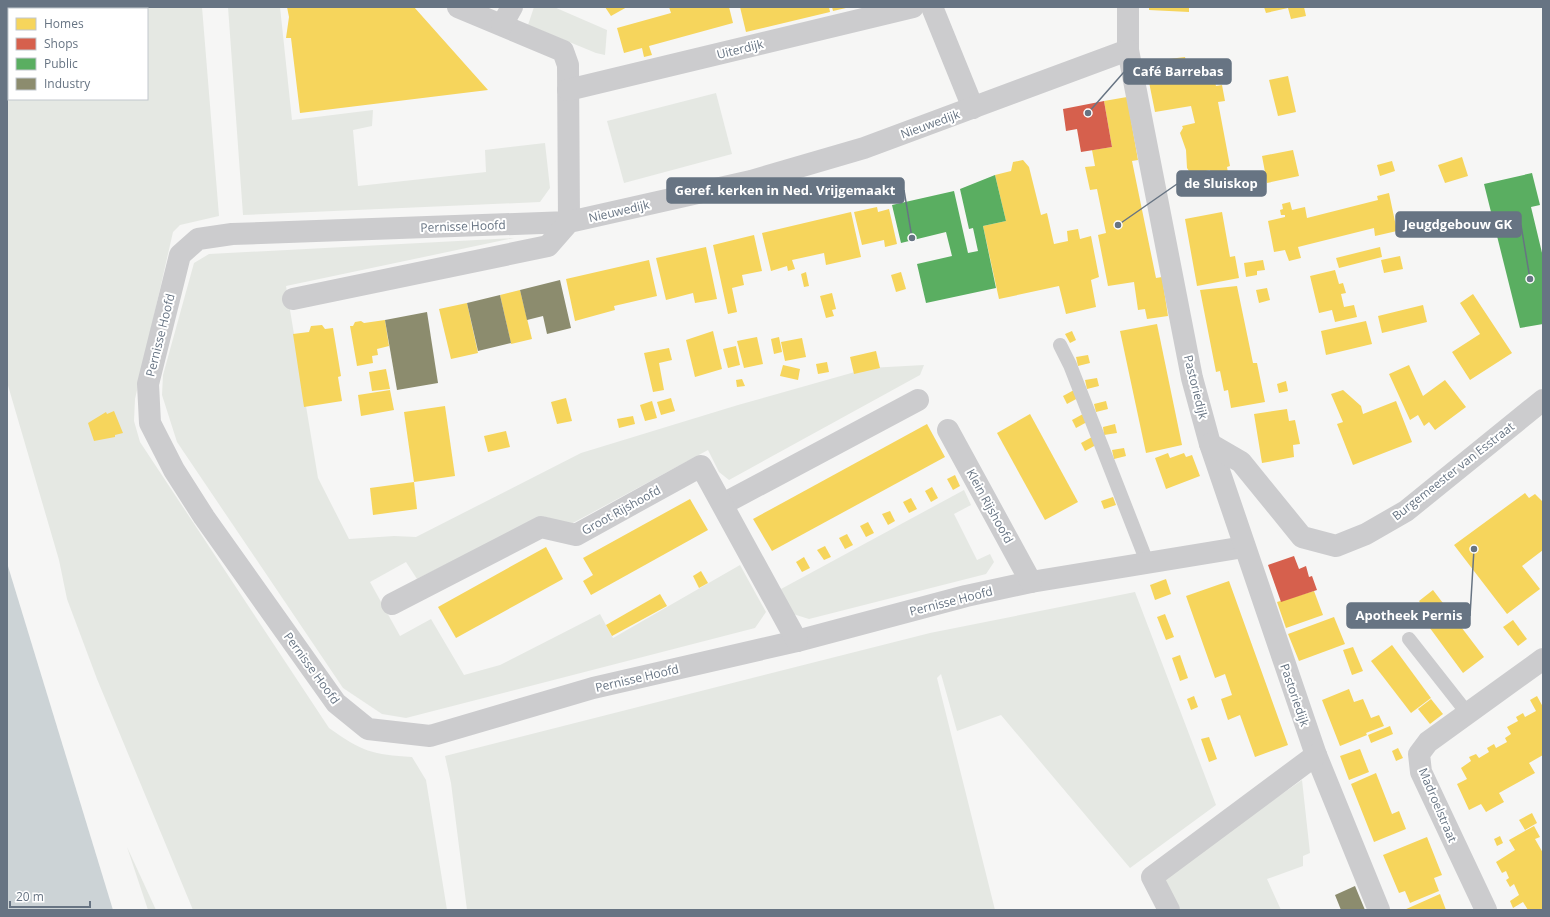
<svg xmlns="http://www.w3.org/2000/svg" width="1550" height="917" viewBox="0 0 1550 917" font-family="'Open Sans',sans-serif">
<style>
.green{fill:#e5e8e3;fill-rule:evenodd}
.water{fill:#ccd3d6}
.homes{fill:#f6d55c}
.shops{fill:#d6604d}
.public{fill:#5aae61}
.industry{fill:#8c8c6e}
.lines{fill:none;stroke-linecap:round;stroke-linejoin:round}
.service{stroke:#ccccce;stroke-width:14}
.minor{stroke:#ccccce;stroke-width:22}
.labels{text-anchor:middle;dominant-baseline:central;stroke-width:4;stroke-linejoin:round;paint-order:stroke}
.street-label{font-size:12px;fill:#677483;stroke:#fff}
.leader{fill:none;stroke:#677483;stroke-width:1.5}
.callout-dot{fill:#677483;stroke:#fff;stroke-width:1.5}
.callout{fill:#677483;stroke:#677483;stroke-width:1.5}
.callout-label{font-size:13px;text-anchor:middle;font-weight:bold;fill:#fff}
</style>
<rect width="100%" height="100%" fill="#f6f6f5"/>
<g class="green">
<path d="M7,7H202L219,216L180,225L173,232L135,399L134,421L140,442L329,728C361,751 373,755 412,757L426,780L447,910H193L97,679L67,599L59,560L7,382ZM9,9H147V99H9Z"/>
<path d="M228,7H280L292,120L373,110L372,126L353,130L358,186L486,172L485,150L545,143L550,188L540,202L243,215Z"/>
<path d="M534,7H554L607,30L605,55L596,53L528,25Z"/>
<path d="M716,93L732,154L624,183L607,121Z"/>
<path d="M514,238L286,286L318,478L349,539L394,536L416,537L581,453L738,405L869,368L924,365L920,375L729,480L719,472L708,450L571,524L542,516L417,579L406,562L370,582L400,636L431,619L464,675L500,665L600,614L613,638L740,565L766,612L755,628L406,718L382,714L343,688L177,442L162,395L163,375L194,263L209,254Z"/>
<path d="M964,490L971,505L954,514L977,560L990,554L994,562L986,574L809,619L793,614L781,589Z"/>
<path d="M1135,592L1216,805L1130,868L1001,715L957,731L941,674L937,678L995,910H467L451,783L445,756L930,633Z"/>
<path d="M1302,780L1310,853L1303,856V866L1267,879L1281,910H1180L1163,877Z"/>
<path d="M127,847L156,910H148Z"/>
</g>
<path class="water" d="M7,563L113,910H7Z"/>
<g class="homes">
<path d="M287,7H414L488,90L300,113L291,38H286L289,17Z"/>
<path d="M605,7H627L611,16Z"/>
<path d="M669,7H729L733,23L649,46L652,55L644,57L642,48L624,53L617,28L671,13Z"/>
<path d="M740,7H829L830,12L746,32Z"/>
<path d="M832,7H846V8L833,11Z"/>
<path d="M1149,7H1189V12L1149,10Z"/>
<path d="M1264,7H1304L1306,16L1291,19L1288,8L1266,13Z"/>
<path d="M1185,57L1190,79L1213,74L1216,86L1222,85L1225,101L1218,102L1230,166L1227,167L1228,173L1225,177L1216,179L1212,176L1210,170L1191,174L1187,168L1186,150L1180,133L1183,128L1182,126L1195,123L1191,106L1155,112L1145,62Z"/>
<path d="M1288,76L1296,112L1278,116L1269,80Z"/>
<path d="M1127,97L1138,160L1132,161L1156,278L1162,277L1168,316L1147,319L1145,309L1138,310L1134,282L1108,286L1098,235L1106,233L1097,189L1090,190L1085,167L1095,166L1092,150L1112,147L1104,101Z"/>
<path d="M1293,150L1299,176L1267,183L1262,156Z"/>
<path d="M1462,157L1468,176L1445,183L1438,165Z"/>
<path d="M1023,160L1029,167L1041,215L1047,213L1054,244L1068,241L1067,231L1078,229L1080,239L1091,236L1099,277L1091,280L1096,307L1066,314L1059,286L999,299L983,226L1006,221L995,175L1011,171L1013,162Z"/>
<path d="M1392,161L1395,171L1380,176L1377,165Z"/>
<path d="M1389,193L1397,231L1375,236L1374,228L1298,247L1301,258L1289,261L1285,250L1274,252L1268,221L1285,217V215H1281L1280,210L1283,209L1282,204L1290,202L1292,210L1305,207L1307,218L1378,200L1377,196Z"/>
<path d="M877,207L878,212L889,209L897,244L885,247L884,240L862,245L854,212Z"/>
<path d="M851,212L861,257L826,265L824,253L792,260L795,269L788,271L787,266L771,271L762,233Z"/>
<path d="M1222,212L1230,257L1235,256L1239,278L1197,286L1185,219Z"/>
<path d="M754,235L762,271L742,275L744,285L732,288L737,312L728,314L713,245Z"/>
<path d="M706,247L717,299L695,303L693,293L666,300L656,258Z"/>
<path d="M1380,247L1382,257L1339,268L1336,258Z"/>
<path d="M1400,256L1403,269L1384,273L1381,260Z"/>
<path d="M649,260L657,296L614,306L615,310L575,321L566,279Z"/>
<path d="M1263,260L1265,270L1257,271V275L1246,277L1244,263Z"/>
<path d="M1335,270L1339,284L1343,283L1346,293L1341,294L1344,307L1354,305L1357,317L1335,322L1332,310L1319,313L1310,276Z"/>
<path d="M806,272L809,286L804,287L801,274Z"/>
<path d="M901,272L906,289L896,292L891,275Z"/>
<path d="M1237,286L1253,363H1257L1265,402L1231,408L1228,390L1224,391L1220,371L1216,372L1200,290Z"/>
<path d="M1267,288L1270,300L1259,303L1256,290Z"/>
<path d="M520,290L532,339L511,344L500,295Z"/>
<path d="M832,293L836,309L832,310L834,316L826,318L820,296Z"/>
<path d="M1473,294L1512,353L1470,380L1452,352L1480,334L1460,303Z"/>
<path d="M467,303L478,353L451,359L439,309Z"/>
<path d="M1423,305L1427,322L1382,333L1378,316Z"/>
<path d="M385,320L389,346L377,349L378,355L372,356L373,363L357,366L350,326H353L355,322L361,321L364,323Z"/>
<path d="M1366,321L1372,344L1326,355L1321,331Z"/>
<path d="M1157,324L1182,445L1146,453L1120,331Z"/>
<path d="M322,325L325,329L333,328L341,376L338,377L342,401L304,407L293,334L309,332L311,326Z"/>
<path d="M713,331L722,369L695,377L686,340Z"/>
<path d="M1072,331L1076,340L1070,343L1065,334Z"/>
<path d="M757,337L763,364L744,368L737,341Z"/>
<path d="M779,337L782,352L774,354L771,339Z"/>
<path d="M802,338L806,357L785,361L781,342Z"/>
<path d="M736,346L740,365L728,368L723,349Z"/>
<path d="M669,348L672,360L659,363L664,390L653,392L644,353Z"/>
<path d="M876,351L880,368L854,374L850,357Z"/>
<path d="M1088,355L1090,363L1078,366L1076,357Z"/>
<path d="M827,362L829,372L818,374L816,364Z"/>
<path d="M783,365L800,369L798,380L780,376Z"/>
<path d="M1409,365L1423,396L1445,380L1466,407L1435,430L1429,422L1424,426L1418,415L1410,420L1389,374Z"/>
<path d="M386,369L390,389L372,391L369,372Z"/>
<path d="M1097,378L1099,386L1087,389L1085,380Z"/>
<path d="M742,379L745,386L737,387L736,380Z"/>
<path d="M1286,381L1288,391L1279,393L1277,384Z"/>
<path d="M390,390L394,410L361,416L358,395Z"/>
<path d="M1074,390L1078,398L1067,404L1063,396Z"/>
<path d="M1343,390L1361,406L1363,414L1396,401L1412,442L1353,465L1337,424L1343,422L1331,394Z"/>
<path d="M566,398L572,421L557,424L551,402Z"/>
<path d="M671,398L675,411L661,415L657,402Z"/>
<path d="M652,401L657,418L645,421L640,405Z"/>
<path d="M1106,401L1108,409L1096,412L1094,404Z"/>
<path d="M445,406L455,476L414,482L404,412Z"/>
<path d="M1287,409L1289,421L1295,420L1300,444L1293,445L1294,457L1262,463L1254,414Z"/>
<path d="M114,411L123,433L115,435V437L94,441L88,423L106,412L107,414Z"/>
<path d="M1030,414L1078,502L1045,520L997,433Z"/>
<path d="M1083,414L1087,422L1076,428L1072,420Z"/>
<path d="M633,416L635,424L619,428L617,419Z"/>
<path d="M927,424L945,457L772,551L753,519Z"/>
<path d="M1115,424L1117,433L1104,435L1103,427Z"/>
<path d="M506,431L510,447L488,452L484,436Z"/>
<path d="M1092,437L1096,445L1085,451L1081,443Z"/>
<path d="M1124,448L1126,456L1114,459L1112,450Z"/>
<path d="M1168,453L1170,458L1184,453L1186,457L1192,455L1200,476L1166,489L1155,458Z"/>
<path d="M955,475L960,486L953,490L947,479Z"/>
<path d="M414,482L417,509L373,515L370,488Z"/>
<path d="M932,487L938,498L931,502L925,491Z"/>
<path d="M1525,493L1529,498L1535,494L1543,502V550L1522,566L1540,589L1507,614L1454,545Z"/>
<path d="M1113,497L1116,505L1104,509L1101,501Z"/>
<path d="M911,498L917,509L909,513L903,502Z"/>
<path d="M690,499L708,530L591,595L583,581L593,575L583,558Z"/>
<path d="M890,511L895,521L888,525L882,514Z"/>
<path d="M868,522L874,533L866,537L860,526Z"/>
<path d="M847,534L853,545L845,549L839,538Z"/>
<path d="M825,546L831,557L824,560L817,550Z"/>
<path d="M546,547L563,579L456,638L438,607Z"/>
<path d="M804,557L810,568L802,572L796,562Z"/>
<path d="M701,571L708,583L699,588L693,576Z"/>
<path d="M1166,579L1171,594L1155,600L1150,585Z"/>
<path d="M1229,581L1288,745L1255,757L1240,715L1228,720L1221,699L1232,695L1225,674L1215,678L1186,596Z"/>
<path d="M1433,590L1484,657L1463,673L1424,620L1430,616L1419,601Z"/>
<path d="M1314,591L1323,615L1286,628L1277,602Z"/>
<path d="M660,594L667,606L612,636L606,625Z"/>
<path d="M1165,614L1174,637L1166,640L1157,617Z"/>
<path d="M1334,617L1345,644L1299,661L1288,634Z"/>
<path d="M1513,620L1527,639L1518,646L1503,627Z"/>
<path d="M1392,645L1431,698L1411,713L1371,661Z"/>
<path d="M1353,647L1363,671L1352,675L1343,650Z"/>
<path d="M1180,655L1188,678L1180,681L1172,658Z"/>
<path d="M1349,689L1354,702L1363,699L1371,718L1379,715L1384,726L1366,733L1367,735L1340,746L1322,700Z"/>
<path d="M1194,696L1198,707L1191,710L1187,699Z"/>
<path d="M1537,696L1543,707V755L1529,763L1535,773L1499,793L1504,802L1486,812L1481,804L1469,810L1457,784L1467,779L1461,768L1471,761L1469,757L1476,754L1479,758L1489,752L1487,748L1494,744L1496,748L1507,742L1505,738L1511,734L1507,727L1518,721L1516,717L1523,713L1525,717L1536,711L1530,700Z"/>
<path d="M1431,699L1443,714L1430,724L1418,709Z"/>
<path d="M1390,726L1393,734L1371,743L1368,735Z"/>
<path d="M1209,737L1217,759L1209,762L1201,739Z"/>
<path d="M1398,748L1403,758L1396,761L1392,751Z"/>
<path d="M1360,749L1369,772L1349,780L1340,756Z"/>
<path d="M1376,773L1392,814L1399,811L1406,829L1374,842L1351,784Z"/>
<path d="M1532,813L1537,823L1525,830L1519,820Z"/>
<path d="M1534,826L1540,837L1535,839L1543,853V910H1528L1523,902L1513,908L1510,901L1519,895L1514,884L1510,887L1506,880L1509,878L1506,871L1502,873L1496,862L1515,850L1509,840Z"/>
<path d="M1500,836L1503,843L1497,846L1494,839Z"/>
<path d="M1427,837L1442,875L1434,878L1439,891L1410,903L1405,891L1399,893L1383,855Z"/>
<path d="M1440,894L1446,910H1404Z"/>
</g>
<g class="shops">
<path d="M1104,101L1112,147L1081,152L1077,129L1066,131L1063,109Z"/>
<path d="M1294,556L1299,569L1306,566L1309,577L1312,576L1317,590L1281,602L1268,565Z"/>
</g>
<g class="public">
<path d="M1532,173L1540,205L1531,207L1543,257V324L1520,328L1484,184Z"/>
<path d="M995,175L1006,221L983,226L996,288L926,303L917,264L952,256L946,232L901,243L892,205L954,191L968,253L978,251L973,228L969,229L960,189Z"/>
</g>
<g class="industry">
<path d="M560,280L571,328L547,334L543,316L527,320L520,290Z"/>
<path d="M500,295L511,343L478,351L467,303Z"/>
<path d="M427,312L438,383L397,390L385,320Z"/>
<path d="M1355,886L1365,910H1341L1335,895Z"/>
</g>
<g class="lines">
<g class="service">
<path d="M1060,345L1070,365L1147,562"/>
<path d="M1409,639L1468,714"/>
</g>
<g class="minor">
<path d="M458,7L563,51L568,65L569,222L232,234L198,239L180,255L148,384L150,423L174,470L204,517L336,703L368,729L430,736L593,688L797,641L966,596L1031,582L1244,547"/>
<path d="M932,7L973,108"/>
<path d="M1128,7V50L1192,378L1210,444L1316,755L1379,910"/>
<path d="M502,25L512,7"/>
<path d="M568,90L913,7"/>
<path d="M293,299L548,246L569,222L751,181L864,148L1128,50"/>
<path d="M948,430L1031,582"/>
<path d="M1210,444L1241,462L1302,537L1336,546L1366,534L1406,511L1543,400"/>
<path d="M723,504L918,400"/>
<path d="M392,604L541,527L576,535L701,466L797,641"/>
<path d="M1169,910L1152,877L1316,755"/>
<path d="M1486,910L1421,772L1419,754L1428,742L1543,659"/>
</g>
</g>
<g class="labels">
<g class="street-label">
<text transform="translate(740 49) rotate(-14)">Uiterdijk</text>
<text transform="translate(930 124) rotate(-20)">Nieuwedijk</text>
<text transform="translate(619 211) rotate(-13)">Nieuwedijk</text>
<text transform="translate(463 226) rotate(-2)">Pernisse Hoofd</text>
<text transform="translate(160 335) rotate(-76)">Pernisse Hoofd</text>
<text transform="translate(1196 387) rotate(76)">Pastoriedijk</text>
<text transform="translate(1453 471) rotate(-38)">Burgemeester van Esstraat</text>
<text transform="translate(990 506) rotate(61)">Klein Rijshoofd</text>
<text transform="translate(621 510) rotate(-29)">Groot Rijshoofd</text>
<text transform="translate(951 601) rotate(-14)">Pernisse Hoofd</text>
<text transform="translate(312 668) rotate(54)">Pernisse Hoofd</text>
<text transform="translate(637 678) rotate(-13)">Pernisse Hoofd</text>
<text transform="translate(1295 695) rotate(71)">Pastoriedijk</text>
<text transform="translate(1438 805) rotate(67)">Madroelstraat</text>
</g>
</g>
<path class="leader" d="M1088 113L1124 72M1118 225L1177 184M912 238L904 190M1530 279L1521 225M1474 549L1470 616"/>
<g class="callout-dot">
<circle cx="1088" cy="113" r="4"/>
<circle cx="1118" cy="225" r="4"/>
<circle cx="912" cy="238" r="4"/>
<circle cx="1530" cy="279" r="4"/>
<circle cx="1474" cy="549" r="4"/>
</g>
<g class="callout">
<rect x="1124" y="59" width="107" height="25" rx="4"/>
<rect x="1177" y="171" width="89" height="25" rx="4"/>
<rect x="667" y="178" width="237" height="25" rx="4"/>
<rect x="1396" y="212" width="125" height="25" rx="4"/>
<rect x="1347" y="603" width="123" height="25" rx="4"/>
</g>
<g class="callout-label">
<text x="1178" y="76">Café Barrebas</text>
<text x="1221" y="188">de Sluiskop</text>
<text x="785" y="195">Geref. kerken in Ned. Vrijgemaakt</text>
<text x="1458" y="229">Jeugdgebouw GK</text>
<text x="1409" y="620">Apotheek Pernis</text>
</g>
<rect width="1550" height="917" fill="none" stroke="#677483" stroke-width="16"/>
<rect x="8" y="8" width="140" height="92" fill="#ffffff" stroke="#c2c7cd"/>
<rect x="16" y="18" width="20" height="12" fill="#f6d55c" stroke="#c2c7cd"/>
<text x="44" y="28" font-size="12" fill="#677483">Homes</text>
<rect x="16" y="38" width="20" height="12" fill="#d6604d" stroke="#c2c7cd"/>
<text x="44" y="48" font-size="12" fill="#677483">Shops</text>
<rect x="16" y="58" width="20" height="12" fill="#5aae61" stroke="#c2c7cd"/>
<text x="44" y="68" font-size="12" fill="#677483">Public</text>
<rect x="16" y="78" width="20" height="12" fill="#8c8c6e" stroke="#c2c7cd"/>
<text x="44" y="88" font-size="12" fill="#677483">Industry</text>
<path d="M10 901v6h80v-6" fill="none" stroke="#677483" stroke-width="2"/>
<text x="16" y="901" font-size="12" fill="#677483" stroke="#ffffff" stroke-width="3" paint-order="stroke">20 m</text>
</svg>
